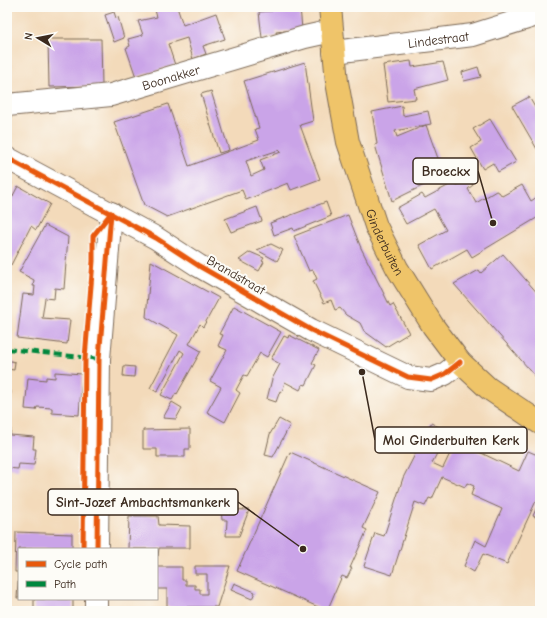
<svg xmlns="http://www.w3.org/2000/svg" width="547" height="618" viewBox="0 0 547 618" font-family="'Comic Neue',sans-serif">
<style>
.building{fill:#caa4e8;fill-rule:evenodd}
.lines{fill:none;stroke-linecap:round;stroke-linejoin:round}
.minor-casing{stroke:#7b6855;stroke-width:24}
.major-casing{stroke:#7b6855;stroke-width:24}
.minor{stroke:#fff;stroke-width:22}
.major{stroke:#efc469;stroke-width:22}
.quiet{stroke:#00873e;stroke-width:4;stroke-dasharray:8 4;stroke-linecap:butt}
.cycleway-casing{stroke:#fdfcf7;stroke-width:8}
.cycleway{stroke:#e8590c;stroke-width:5}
.labels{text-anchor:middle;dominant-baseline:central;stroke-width:4;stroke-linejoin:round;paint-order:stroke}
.street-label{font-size:13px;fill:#3b2a1e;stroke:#fdfcf7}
.leader{fill:none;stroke:#3b2a1e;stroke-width:1.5}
.callout-dot{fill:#3b2a1e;stroke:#fdfcf7;stroke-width:1.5}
.callout{fill:#fdfcf7;stroke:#3b2a1e;stroke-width:1.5}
.callout-label{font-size:14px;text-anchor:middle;font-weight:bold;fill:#3b2a1e}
</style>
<rect width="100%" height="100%" fill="#fdfcf7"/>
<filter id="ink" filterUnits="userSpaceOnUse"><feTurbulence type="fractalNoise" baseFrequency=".025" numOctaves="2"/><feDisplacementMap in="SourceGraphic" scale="8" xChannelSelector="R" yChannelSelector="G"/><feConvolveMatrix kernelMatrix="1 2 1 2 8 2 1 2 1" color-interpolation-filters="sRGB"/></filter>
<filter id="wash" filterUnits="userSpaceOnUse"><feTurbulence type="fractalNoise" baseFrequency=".012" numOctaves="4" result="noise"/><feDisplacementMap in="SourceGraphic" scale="16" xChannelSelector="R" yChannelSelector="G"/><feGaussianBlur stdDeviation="0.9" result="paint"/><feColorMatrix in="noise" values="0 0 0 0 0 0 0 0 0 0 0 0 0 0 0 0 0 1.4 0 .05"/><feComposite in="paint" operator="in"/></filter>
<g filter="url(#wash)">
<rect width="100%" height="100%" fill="#f3daba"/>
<g id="blocks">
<g class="building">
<path d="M154,7H177L183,25L216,13L225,39L203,46L206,54L193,59L187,38L168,44L175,65L136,77L126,48L130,46L128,39L143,35L138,21L157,17Z"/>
<path d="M271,7H300L302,29L276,32L277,36L262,38L259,12L272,11Z"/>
<path d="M114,12L116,18L118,17L124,38L114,42L105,15Z"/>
<path d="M48,39H101L102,86L49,87Z"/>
<path d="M411,61L412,67L443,62L448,80L414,89L416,99L388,102L383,65Z"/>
<path d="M305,62L313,121L300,125L320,179L291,190L288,183L246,200L242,190L167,217L144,205L114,122L168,104L189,166L259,140L255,129L259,128L244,81ZM279,150L281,152L260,160L264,170L251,176L246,161Z"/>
<path d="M478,67L481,77L464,81L462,72Z"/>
<path d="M211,91L229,150L219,153L201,94Z"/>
<path d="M529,97L540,116V147L537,149L512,106Z"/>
<path d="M402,106L403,116L428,111L431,124L395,131L397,137L426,125L444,175L392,201L375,145L377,144L372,112Z"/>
<path d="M490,119L516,162L498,172L493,163L483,169L471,148L481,142L473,129Z"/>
<path d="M469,179L473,185L468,189L476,203L496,191L499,192L502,196L522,185L531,201L540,195V216L472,257L467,249L432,269L419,245L446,230L434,209L406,224L397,208L422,194L425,198L455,182L457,185Z"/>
<path d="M7,181L12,183L7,192Z"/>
<path d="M18,186L50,204L36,230L31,226L11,265L9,264L7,269L8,214L7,207Z"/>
<path d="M326,202L331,216L294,231L293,228L274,235L270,223Z"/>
<path d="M257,207L262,221L231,232L225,219Z"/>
<path d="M348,215L361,248L390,306L393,304L409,333L386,347L364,331L360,323L346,315L340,308L335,310L331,300L324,303L313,281L317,279L313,270L309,271L294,236Z"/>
<path d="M45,225L68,237L64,289L55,288L54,299L45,298L42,318L70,320L67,344L17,338L23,294L34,295L35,286H33L34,280L19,272Z"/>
<path d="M271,244L283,250L277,261L257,250Z"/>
<path d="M250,252L264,258L262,261L264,262L259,271L239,260Z"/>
<path d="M503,254L540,296V374L536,377L454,284L479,270L481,273Z"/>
<path d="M151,261L219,298L203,327L200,324L189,344L201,351L177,394L176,393L172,400L161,395L184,353L180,350L157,392L150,388L178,335L146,317Z"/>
<path d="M234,306L281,332L267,357L260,353L247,376L244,375L236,390L240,393L225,422L207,412L221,387L210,381L227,350L218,346L223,335L219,334Z"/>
<path d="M289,335L319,350L312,363L316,365L306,385L303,384L300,390L285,382L282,392L280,391L276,402L267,399L272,379L280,364L271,359L284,336L288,338Z"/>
<path d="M7,360L15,362L14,370L7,369Z"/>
<path d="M124,366L135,367L134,377L123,376Z"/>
<path d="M55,372L82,374L79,415L52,413V408L37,407L36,410L25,409L28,378L46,380V377L55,378Z"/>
<path d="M7,390L11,391L10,400L7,403Z"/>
<path d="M172,402L182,408L176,419L163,418Z"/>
<path d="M279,419L290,425L273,457L265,455L270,434Z"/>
<path d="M431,423L448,432L432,463L443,468L456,441L519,471L528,451L540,456V519L533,516L539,502L536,501L507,564L483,554L474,572L464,566L475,540L486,546L502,509L471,495L474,486L467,483L465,487L442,477L432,499L429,498L425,506L415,502L392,575L364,566L375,533L384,536L403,478Z"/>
<path d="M7,429H11L10,435L34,437L33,449H36L34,465L19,464L18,469L7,468Z"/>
<path d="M190,429V449H185V457H157V449H143V430Z"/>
<path d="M290,452L380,492L363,528L367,530L350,568H352L347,578L342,576L327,611L237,571Z"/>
<path d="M221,509L249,510L239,536H226L227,520H222Z"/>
<path d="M129,516H158L159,525L190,526V548H159L158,556L157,549H128Z"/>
<path d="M16,532L72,534V549H19V572H15Z"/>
<path d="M195,566H230L217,607H167V589H157V567H182V580H186V585H195V589H200V594H207V574H195Z"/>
<path d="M18,582H19V598H17Z"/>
<path d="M234,583L255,592L252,599L231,590Z"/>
<path d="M540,598V611H534Z"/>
<rect x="34" y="599" width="39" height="12"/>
</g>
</g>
</g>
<g filter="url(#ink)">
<use href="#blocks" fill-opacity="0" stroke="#7b6855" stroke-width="1"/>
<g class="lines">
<g class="minor-casing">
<g id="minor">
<path id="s1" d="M334,52L473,35L540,14"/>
<path id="s2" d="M7,105L111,95L305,37L332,31"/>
<path d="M7,158L156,238L199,266L311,330L408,377L431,380L445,374L460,362"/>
<path d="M97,549L99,359L111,213"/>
<path d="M96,611V599"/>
</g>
</g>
<g class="major-casing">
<g id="major">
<path id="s3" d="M330,7L337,82L348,142L376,226L397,268L433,326L460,362L488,388L540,423"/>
</g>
</g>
<use href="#minor" class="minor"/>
<use href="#major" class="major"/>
<path class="quiet" d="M7,349L99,359"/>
<g class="cycleway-casing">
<g id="cycleway">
<path d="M7,158L156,238L199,266L311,330L408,377L431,380L445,374L460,362"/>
<path d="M83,549L85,358L93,261V236L111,213"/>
<path d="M97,549L99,359L111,213"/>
</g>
</g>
<use href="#cycleway" class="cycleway"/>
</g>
</g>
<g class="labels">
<g class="street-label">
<text stroke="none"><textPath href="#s1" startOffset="105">Lindestraat</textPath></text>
<text stroke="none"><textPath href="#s2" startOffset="167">Boonakker</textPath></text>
<text stroke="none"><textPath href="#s3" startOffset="243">Ginderbuiten</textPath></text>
<text transform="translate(236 275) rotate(30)">Brandstraat</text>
</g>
</g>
<path class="leader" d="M493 223L478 171M362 372L375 440M303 549L238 502"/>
<g class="callout-dot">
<circle cx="493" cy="223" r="4"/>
<circle cx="362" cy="372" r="4"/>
<circle cx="303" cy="549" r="4"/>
</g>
<g class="callout">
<rect x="413" y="158" width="65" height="26" rx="4"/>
<rect x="375" y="427" width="152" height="26" rx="4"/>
<rect x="48" y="489" width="190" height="26" rx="4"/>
</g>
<g class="callout-label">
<text x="446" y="176">Broeckx</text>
<text x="451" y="445">Mol Ginderbuiten Kerk</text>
<text x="143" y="507">Sint-Jozef Ambachtsmankerk</text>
</g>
<rect width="547" height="618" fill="none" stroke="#fdfcf7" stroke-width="24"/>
<rect x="18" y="548" width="140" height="52" fill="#fdfcf7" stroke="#afa8a0"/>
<rect x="26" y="561" width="20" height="6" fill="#e8590c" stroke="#afa8a0"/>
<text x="54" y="568" font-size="12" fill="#3b2a1e">Cycle path</text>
<rect x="26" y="581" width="20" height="6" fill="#00873e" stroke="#afa8a0"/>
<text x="54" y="588" font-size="12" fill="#3b2a1e">Path</text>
<g transform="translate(38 38) rotate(280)" stroke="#fdfcf7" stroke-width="3" paint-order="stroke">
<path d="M0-3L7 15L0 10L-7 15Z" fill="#3b2a1e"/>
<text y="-6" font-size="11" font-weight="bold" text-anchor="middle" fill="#3b2a1e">N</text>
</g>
</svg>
